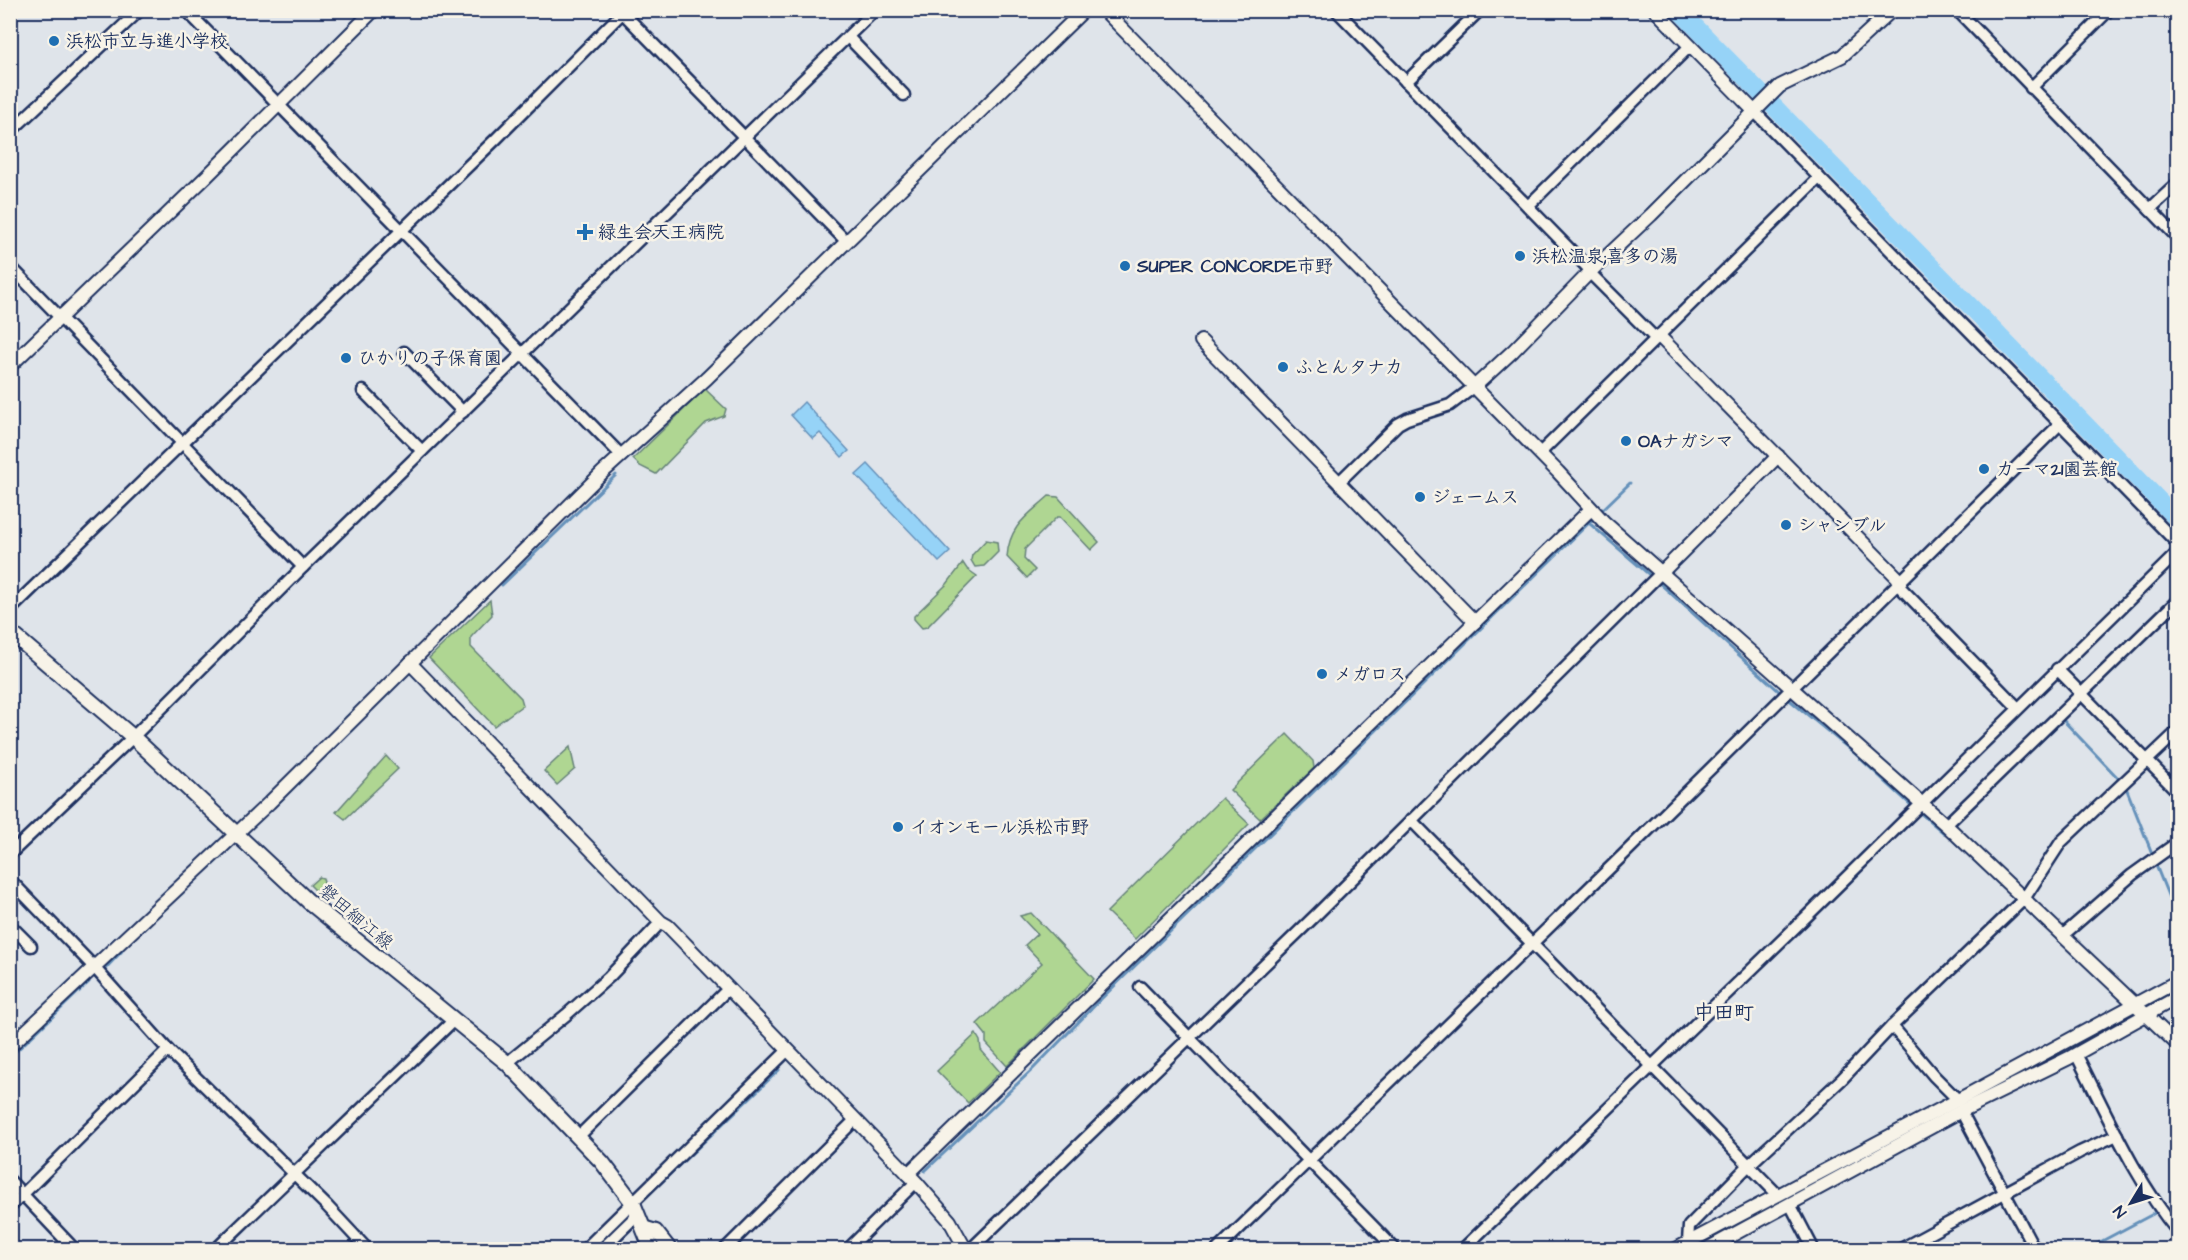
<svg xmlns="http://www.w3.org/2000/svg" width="2188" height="1260" viewBox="0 0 2188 1260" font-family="'Architects Daughter','Klee One',sans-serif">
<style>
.green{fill:#afd692;stroke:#658278;stroke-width:1.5}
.water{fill:#96d3f7;stroke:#6591ba;stroke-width:1.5}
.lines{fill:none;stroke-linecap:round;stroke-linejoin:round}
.stream{stroke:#6591ba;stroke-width:3}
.river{stroke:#96d3f7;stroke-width:18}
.minor-casing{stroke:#1b2f5e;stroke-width:15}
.tertiary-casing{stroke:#1b2f5e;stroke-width:16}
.secondary-casing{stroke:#1b2f5e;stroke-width:18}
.minor{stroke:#f7f3e8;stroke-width:10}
.tertiary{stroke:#f7f3e8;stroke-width:12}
.secondary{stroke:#f7f3e8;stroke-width:14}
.poi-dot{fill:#1f6fb2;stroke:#f7f3e8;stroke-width:2}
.labels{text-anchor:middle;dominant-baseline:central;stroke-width:5;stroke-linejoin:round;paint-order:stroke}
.poi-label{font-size:18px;font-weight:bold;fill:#1b2f5e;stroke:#f7f3e8;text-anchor:start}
.street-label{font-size:18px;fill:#1b2f5e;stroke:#f7f3e8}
.neighbourhood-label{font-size:20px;font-weight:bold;fill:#1b2f5e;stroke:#f7f3e8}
</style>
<rect width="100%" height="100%" fill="#dfe4ea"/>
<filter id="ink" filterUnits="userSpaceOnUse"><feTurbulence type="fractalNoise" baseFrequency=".0167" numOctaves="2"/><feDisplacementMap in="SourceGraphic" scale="12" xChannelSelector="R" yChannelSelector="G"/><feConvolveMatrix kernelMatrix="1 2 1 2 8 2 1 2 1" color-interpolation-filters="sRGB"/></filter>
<g filter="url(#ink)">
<g class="green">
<path d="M705,389L726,409L724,416L706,423L656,474L640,466L633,459Z"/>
<path d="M1049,496L1058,497L1099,542L1091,550L1060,517H1057L1025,549L1024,559L1035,570L1027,578L1007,557C1009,526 1027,516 1049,496Z"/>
<path d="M986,540L997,542L998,552L984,566L975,567L971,560L972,555Z"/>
<path d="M963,563L967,569L977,576L927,627L922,628L914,619V616L947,584Z"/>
<path d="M490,600L492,615L471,637V647L521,698L523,705L494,726L429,658Z"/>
<path d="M1287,734L1313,761L1314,768L1260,819L1230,790Z"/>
<path d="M570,747L575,769L557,785L544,771Z"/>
<path d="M386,756L398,769L345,819L336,812Z"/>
<path d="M1222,798L1249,824L1135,939L1107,912Z"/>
<path d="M319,877L323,878L325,888L319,894L310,885Z"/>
<path d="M1031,913L1094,979L1007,1066L986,1043V1035L977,1024L1042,963L1025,945L1037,934L1020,916Z"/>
<path d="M976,1034L980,1041L981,1050L1000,1072L968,1103L937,1071Z"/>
</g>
<g class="water">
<path d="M804,402L849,451L842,457L820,433L813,439L791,415Z"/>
<path d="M868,464L950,552L939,562L856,475Z"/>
</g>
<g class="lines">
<g class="stream">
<path d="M1600,512L1630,483"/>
<path d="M1589,523L1652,577"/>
<path d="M1657,581L1781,693"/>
<path d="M502,585L616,475"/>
<path d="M1786,697L1852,751L1913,807"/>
<path d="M2004,776L2063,720L2119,779"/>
<path d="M2127,790L2153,856"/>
<path d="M1918,811L1944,833L1947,831"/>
<path d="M2155,863L2178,920"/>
<path d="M104,970L122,951"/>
<path d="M10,1057L89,982"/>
<path d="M925,1171L1033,1069L1101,999L1595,517"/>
<path d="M644,1199L779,1070"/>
<path d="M593,1250L628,1215"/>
<path d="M2085,1250L2155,1213L2150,1201"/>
</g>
<path class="river" d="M1679,10L1976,312L2178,520"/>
<g class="minor-casing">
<g id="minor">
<path d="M186,10L621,455"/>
<path d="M620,10L846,241"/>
<path d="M1336,10L1591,271L1593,276L1653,336H1659"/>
<path d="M1957,10L2178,238"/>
<path d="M848,37L904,95"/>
<path d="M1406,82L1480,10"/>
<path d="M2031,88L2109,10"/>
<path d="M1754,111L2178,544"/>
<path d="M10,132L140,10"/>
<path d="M1528,206L1690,46"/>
<path d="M2150,209L2178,183"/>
<path d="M10,266L303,567"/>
<path d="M404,352L463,412"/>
<path d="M363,391L422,451"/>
<path d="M1540,453L1819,178"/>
<path d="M1339,482L1398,424L1407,419L1450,405L1474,387"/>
<path d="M1897,584L2018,708"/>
<path d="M10,610L496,139L625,10"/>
<path d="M2057,669L2178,792"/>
<path d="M1411,820L1778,1195"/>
<path d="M1946,825L2178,600"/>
<path d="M10,854L133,737L303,567L875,10"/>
<path d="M10,880L93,966L168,1050L326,1205L368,1250"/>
<path d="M10,925L31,946"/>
<path d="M2062,936L2132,875L2178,842"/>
<path d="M1140,987L1396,1250"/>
<path d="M1892,1026L1934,1076L1958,1100"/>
<path d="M2076,1054C2107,1114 2135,1180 2178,1232"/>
<path d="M507,1063L566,1015L609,977L661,922"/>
<path d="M1961,1111L2035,1250"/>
<path d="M578,1137L728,989"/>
<path d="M10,1181L75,1250"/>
<path d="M1790,1204L1814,1250"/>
<path d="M10,1207L168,1050"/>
<path d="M1688,1242L1689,1226L1749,1165L1842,1079L1892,1026L2024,899L2061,842L2178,731"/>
<path d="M215,1250L454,1020"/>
<path d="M584,1250L788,1050"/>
<path d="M601,1250L638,1214"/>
<path d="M724,1250L855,1120"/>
<path d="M847,1250L916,1182"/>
<path d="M970,1250L1315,916L1662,572"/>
<path d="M1217,1250L1621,857L2060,424"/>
<path d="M1462,1250L1807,916L2178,552"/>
<path d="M1899,1250L2080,1152L2117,1135"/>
</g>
</g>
<g class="tertiary-casing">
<g id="tertiary">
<path d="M1104,10L1558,472L1604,522L1946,825L2178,1045"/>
<path d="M1655,10L1754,111"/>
<path d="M1659,336L1901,581"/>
<path d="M1201,341L1475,622"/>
<path d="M10,366L207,176L374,10"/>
<path d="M1474,387L1513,351L1591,271L1651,215L1780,86L1842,56L1892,10"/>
<path d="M1662,572L1778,456"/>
<path d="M410,663L661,922L668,926L916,1182L950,1221L966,1250"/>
<path d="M10,1046L269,803L602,473L707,378L1084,10"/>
<path d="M908,1174L1591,509"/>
<path d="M643,1227L656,1231L671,1250"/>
<path d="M1674,1250L1969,1094L2178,981"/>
<path d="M1705,1250L1961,1111L2069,1058L2178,997"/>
</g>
</g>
<g class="secondary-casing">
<path id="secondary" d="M10,632L133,737L308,901L507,1063L602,1162L633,1203L652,1250"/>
</g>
<use href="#minor" class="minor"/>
<use href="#tertiary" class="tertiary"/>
<use href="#secondary" class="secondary"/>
</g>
</g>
<g class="poi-dot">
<circle cx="54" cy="41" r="6"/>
<path d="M582 223h6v6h6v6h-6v6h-6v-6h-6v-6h6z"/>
<circle cx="1520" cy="256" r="6"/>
<circle cx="1125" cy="266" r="6"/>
<circle cx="346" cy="358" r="6"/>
<circle cx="1283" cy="367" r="6"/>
<circle cx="1626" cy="441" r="6"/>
<circle cx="1984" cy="469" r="6"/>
<circle cx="1420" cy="497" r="6"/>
<circle cx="1786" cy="525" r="6"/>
<circle cx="1322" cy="674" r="6"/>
<circle cx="898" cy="827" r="6"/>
</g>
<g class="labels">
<g class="poi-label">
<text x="66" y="41">浜松市立与進小学校</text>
<text x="598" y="232">緑生会天王病院</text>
<text x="1532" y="256">浜松温泉;喜多の湯</text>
<text x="1137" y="266">SUPER CONCORDE市野</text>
<text x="358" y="358">ひかりの子保育園</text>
<text x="1295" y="367">ふとんタナカ</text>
<text x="1638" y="441">OAナガシマ</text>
<text x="1996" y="469">カーマ21園芸館</text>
<text x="1432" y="497">ジェームス</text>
<text x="1798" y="525">シャンブル</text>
<text x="1334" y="674">メガロス</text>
<text x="910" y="827">イオンモール浜松市野</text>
</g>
<g class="street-label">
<text transform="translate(356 917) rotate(40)">磐田細江線</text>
</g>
<g class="neighbourhood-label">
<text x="1724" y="1013">中田町</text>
</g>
</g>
<rect width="2188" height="1260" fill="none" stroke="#f7f3e8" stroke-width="36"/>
<rect x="18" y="18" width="2152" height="1224" fill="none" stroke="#1b2f5e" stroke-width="2" filter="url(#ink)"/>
<g transform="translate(2131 1203) rotate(232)" stroke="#f7f3e8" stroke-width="4.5" paint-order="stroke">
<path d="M0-4.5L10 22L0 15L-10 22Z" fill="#1b2f5e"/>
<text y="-9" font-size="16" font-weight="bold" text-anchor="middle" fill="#1b2f5e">N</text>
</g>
</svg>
